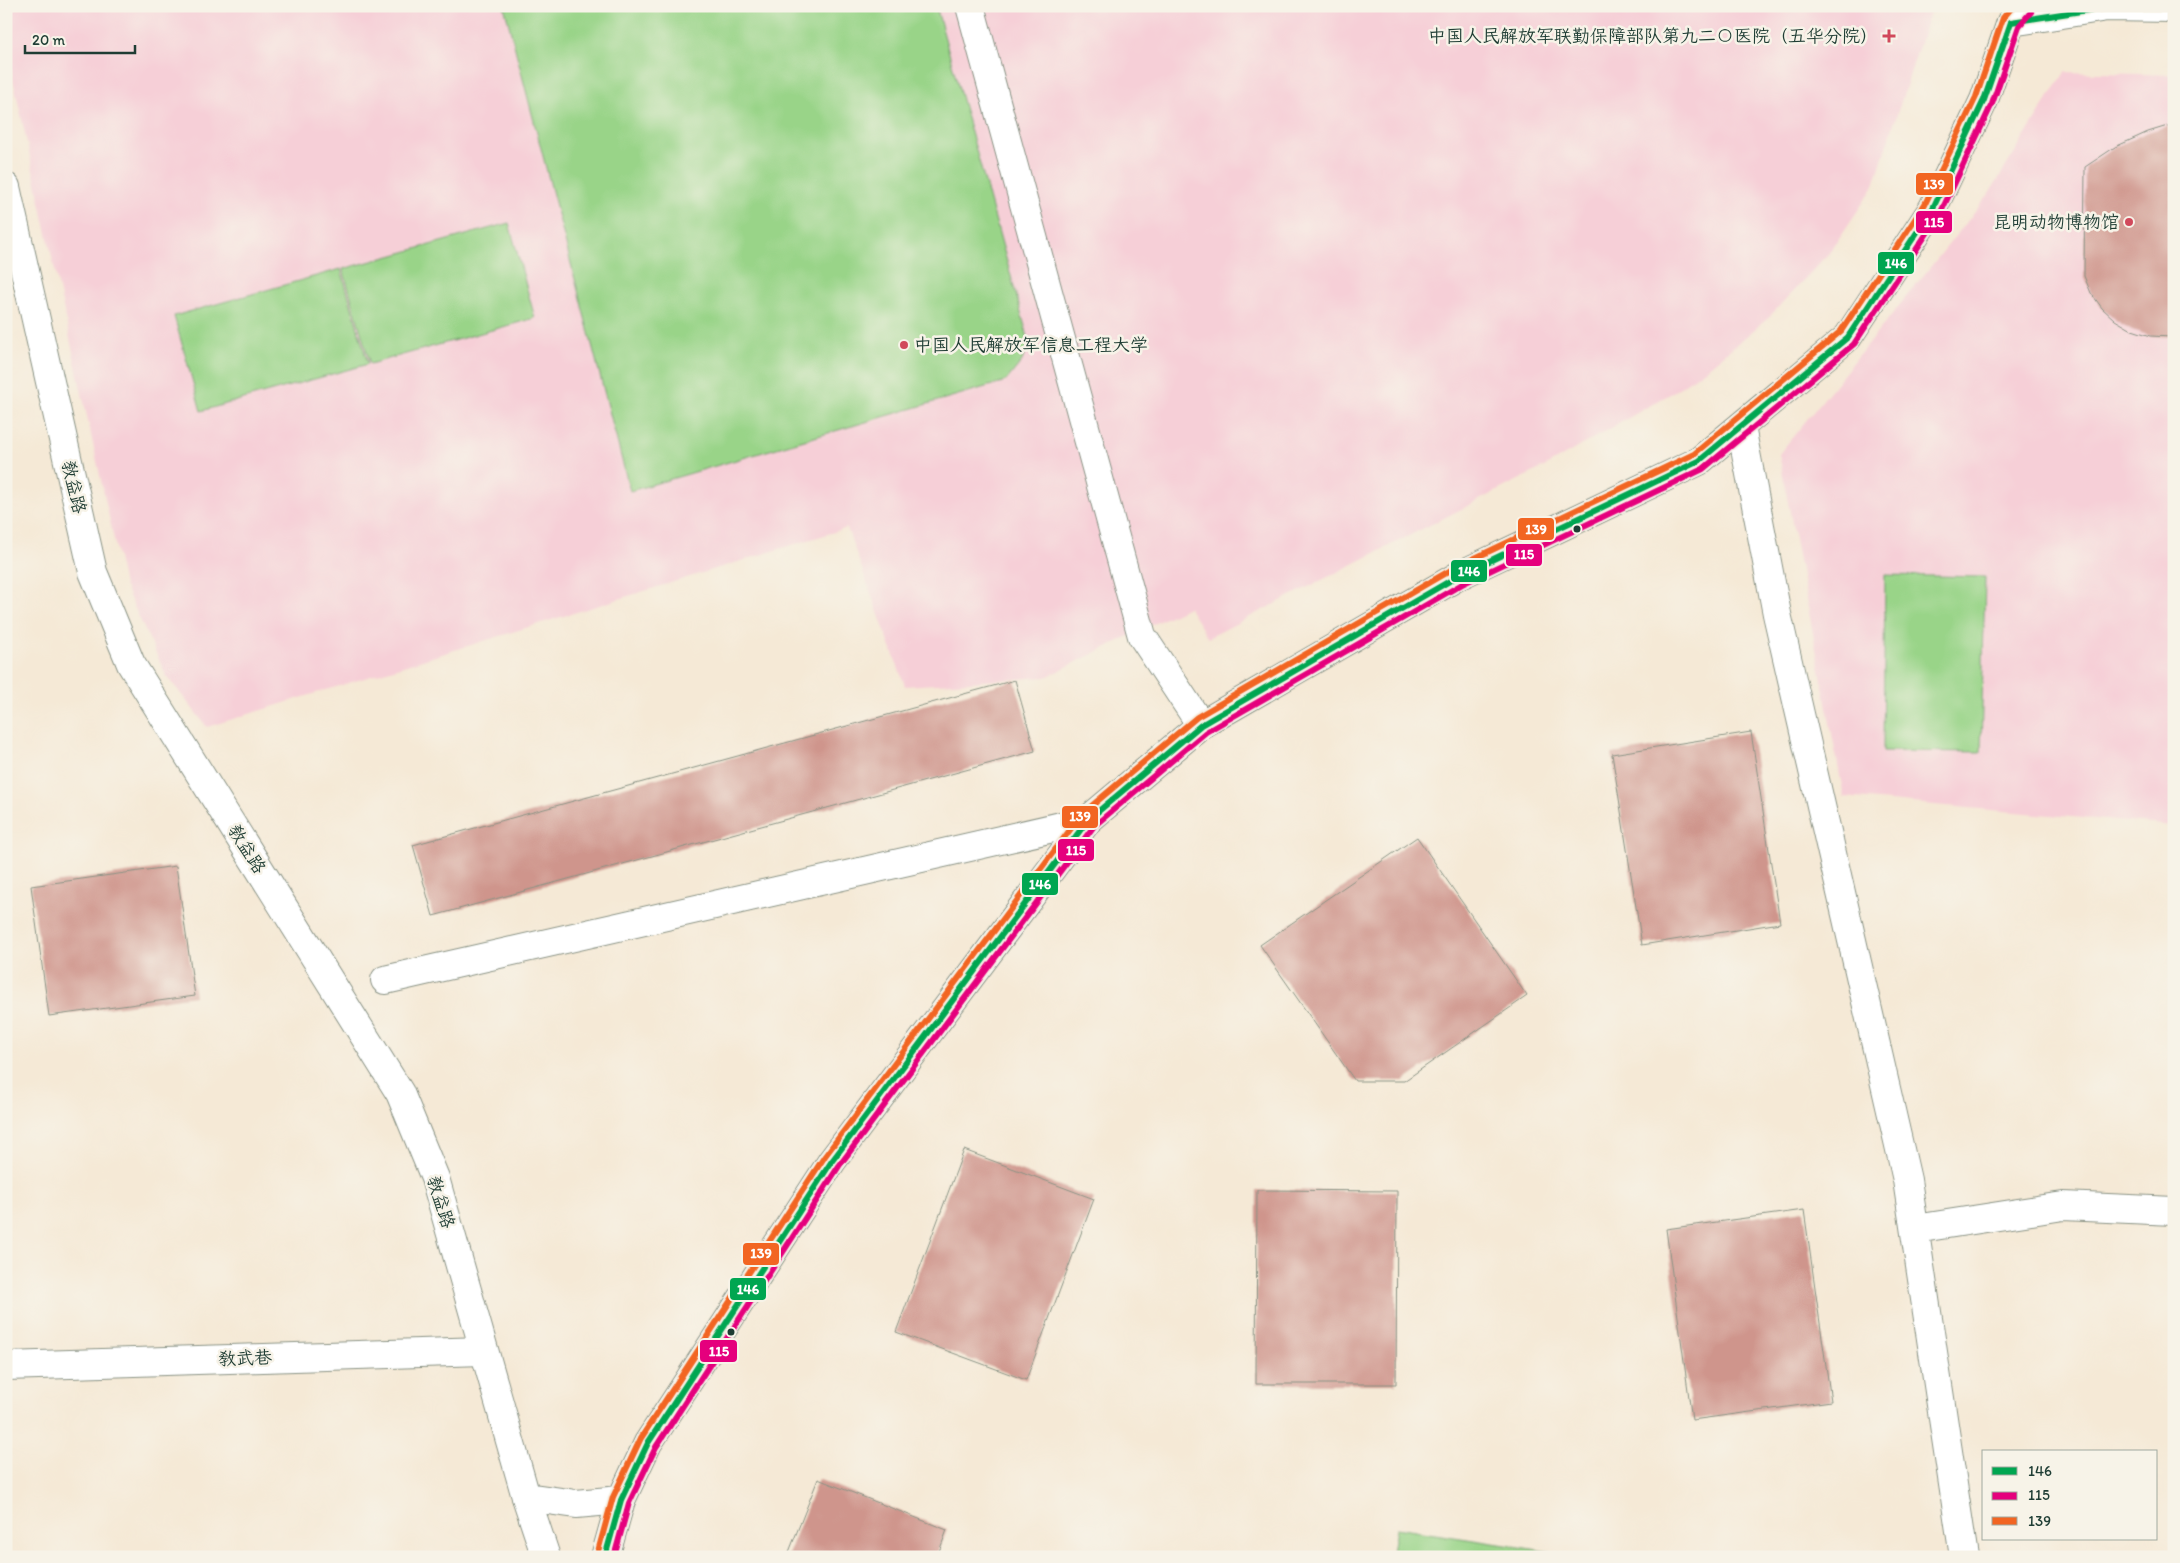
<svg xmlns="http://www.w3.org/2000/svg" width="2180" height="1563" viewBox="0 0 2180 1563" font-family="Itim,'LXGW WenKai TC',sans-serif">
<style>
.built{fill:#f6cfd7}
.green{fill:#99d488;stroke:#5c885e}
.building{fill:#cf958c}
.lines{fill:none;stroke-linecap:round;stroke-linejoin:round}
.street-casing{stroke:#8a9385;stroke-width:30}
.secondary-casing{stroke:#8a9385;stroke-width:30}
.street{stroke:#fff;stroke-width:28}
.secondary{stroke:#fff;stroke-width:28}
.bus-1-casing{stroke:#f7f3e8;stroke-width:10}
.bus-2-casing{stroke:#f7f3e8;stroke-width:10}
.bus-3-casing{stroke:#f7f3e8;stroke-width:10}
.bus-1{stroke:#00a651;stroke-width:6}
.bus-2{stroke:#e5007d;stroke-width:6}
.bus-3{stroke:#f26522;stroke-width:6}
.poi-dot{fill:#d1495b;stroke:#f7f3e8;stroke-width:2}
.bus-dot{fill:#1f3d34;stroke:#f7f3e8;stroke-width:2}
.labels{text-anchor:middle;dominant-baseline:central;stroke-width:5;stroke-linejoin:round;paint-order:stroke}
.poi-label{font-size:18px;fill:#1f3d34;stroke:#f7f3e8;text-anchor:end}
.street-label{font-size:18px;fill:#1f3d34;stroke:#f7f3e8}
.line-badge{stroke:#f7f3e8;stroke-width:2}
.badge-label{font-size:14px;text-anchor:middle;font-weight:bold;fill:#fff}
</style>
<rect width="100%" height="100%" fill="#f7f3e8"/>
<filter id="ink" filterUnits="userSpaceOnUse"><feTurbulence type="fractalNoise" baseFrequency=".02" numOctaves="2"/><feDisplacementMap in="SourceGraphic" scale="10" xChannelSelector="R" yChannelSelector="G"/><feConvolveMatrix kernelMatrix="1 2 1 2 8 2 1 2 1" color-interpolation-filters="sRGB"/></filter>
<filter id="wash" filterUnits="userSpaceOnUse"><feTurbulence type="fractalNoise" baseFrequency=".0096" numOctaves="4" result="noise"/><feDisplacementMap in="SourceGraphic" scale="20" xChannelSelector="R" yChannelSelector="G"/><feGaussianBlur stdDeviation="1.12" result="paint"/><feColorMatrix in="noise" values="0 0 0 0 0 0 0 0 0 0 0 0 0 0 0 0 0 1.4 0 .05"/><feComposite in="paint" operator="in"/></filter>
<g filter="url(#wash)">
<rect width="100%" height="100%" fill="#f5e9d6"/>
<g class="built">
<path d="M6,6H1932L1873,188L1829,253L1767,319L1705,370L1670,394L1544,467L1208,638L1188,607L1046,677L905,686L847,528L207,727L166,675L124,585L6,47Z"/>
<path d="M2065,72L2174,75V826L1844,797L1779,454L1987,197Z"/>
</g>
<g class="green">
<path d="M504,6H936L1029,341L1022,361L1006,381L630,491Z"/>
<path d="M509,223L535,318L370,364L343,269Z"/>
<path d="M341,269L368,364L201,411L174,316Z"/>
<path d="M1885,575L1985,577L1981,752L1883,751Z"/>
<path d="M1396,1528L1551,1552L1550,1557H1391Z"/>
</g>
<g id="blocks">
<g class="building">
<path d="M2174,124V381H2172V337L2151,336L2132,330L2115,320L2102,308L2091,293L2084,276L2085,167L2115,147L2148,132Z"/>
<path d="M1015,680L1035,751L433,916L413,845Z"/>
<path d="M1751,732L1780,923L1642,945L1612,754Z"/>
<path d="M1417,837L1527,996L1404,1081H1355L1260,945Z"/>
<path d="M176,866L195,996L49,1016L31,886Z"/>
<path d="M964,1150L1094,1199L1026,1380L896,1332Z"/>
<path d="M1257,1190L1397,1191L1396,1384H1256Z"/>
<path d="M1804,1210L1831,1401L1692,1420L1666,1229Z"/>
<path d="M818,1479L947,1530L937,1557H787Z"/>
</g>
</g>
</g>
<g filter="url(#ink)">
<use href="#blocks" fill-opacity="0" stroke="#8a9385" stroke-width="1"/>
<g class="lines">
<g class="street-casing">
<g id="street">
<path d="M970,6L1142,636L1201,725"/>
<path d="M6,187L93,572L131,664L400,1093L435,1178L526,1497"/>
<path d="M1741,427L1777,614L1907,1180L1964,1557"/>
<path d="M385,980L1088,820"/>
<path d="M1915,1229L2063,1206L2174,1211"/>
<path d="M6,1366L483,1351"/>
</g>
</g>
<g class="secondary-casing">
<g id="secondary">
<path d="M2011,22L2107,7L2174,8"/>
<path d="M546,1557L526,1497L576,1504L621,1500"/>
<path d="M605,1557L621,1500L648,1443L832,1161L1088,820L1201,725L1460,575L1699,461L1848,337L1933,208L1984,100L2011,22L2024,6"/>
</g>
</g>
<use href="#street" class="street"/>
<use href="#secondary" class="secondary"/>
<g class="bus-1-casing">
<g id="bus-1">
<path d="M2011,22L2107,7L2174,8"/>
<path d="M605,1557L621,1500L648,1443L832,1161L1088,820L1201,725L1460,575L1699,461L1848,337L1933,208L1984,100L2011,22"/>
</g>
</g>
<g class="bus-2-casing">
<path id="bus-2" d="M614,1557L629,1503L656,1447L839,1166L1094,826L1206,732L1464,583L1703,469L1854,344L1941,212L1992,104L2019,26L2031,12"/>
</g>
<g class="bus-3-casing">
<path id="bus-3" d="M597,1555L613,1497L641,1438L825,1156L1082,814L1197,717L1456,567L1694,454L1841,331L1925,204L1976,97L2003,18L2013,6"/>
</g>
<use href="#bus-1" class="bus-1"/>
<use href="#bus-2" class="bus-2"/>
<use href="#bus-3" class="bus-3"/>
</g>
</g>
<g class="poi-dot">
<path d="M1886.5 28.5h5v5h5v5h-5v5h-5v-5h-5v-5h5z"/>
<circle cx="2129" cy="222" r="5"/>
<circle cx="904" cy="345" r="5"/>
</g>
<g class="bus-dot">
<circle cx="1577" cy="529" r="4.5"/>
<circle cx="731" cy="1332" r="4.5"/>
</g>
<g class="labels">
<g class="poi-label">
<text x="1878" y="36">中国人民解放军联勤保障部队第九二〇医院（五华分院）</text>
<text x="2119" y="222">昆明动物博物馆</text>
<text x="914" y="345" text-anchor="start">中国人民解放军信息工程大学</text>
</g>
<g class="street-label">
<text transform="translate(74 487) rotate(77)">教益路</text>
<text transform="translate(247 849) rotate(58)">教益路</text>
<text transform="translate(441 1202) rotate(73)">教益路</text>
<text transform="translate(245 1358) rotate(-2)">教武巷</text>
</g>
</g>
<g class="line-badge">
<rect x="1915" y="172" width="39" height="24" rx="5" fill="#f26522"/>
<rect x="1915" y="210" width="38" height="24" rx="5" fill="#e5007d"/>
<rect x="1877" y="251" width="38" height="24" rx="5" fill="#00a651"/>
<rect x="1517" y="517" width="38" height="24" rx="5" fill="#f26522"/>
<rect x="1505" y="543" width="38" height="24" rx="5" fill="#e5007d"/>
<rect x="1450" y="559" width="38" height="24" rx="5" fill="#00a651"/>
<rect x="1061" y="805" width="38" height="24" rx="5" fill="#f26522"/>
<rect x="1057" y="838" width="38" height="24" rx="5" fill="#e5007d"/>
<rect x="1021" y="872" width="38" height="24" rx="5" fill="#00a651"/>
<rect x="742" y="1242" width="38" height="24" rx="5" fill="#f26522"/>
<rect x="729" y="1277" width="38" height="24" rx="5" fill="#00a651"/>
<rect x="699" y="1339" width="39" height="24" rx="5" fill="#e5007d"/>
</g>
<g class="badge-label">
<text x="1934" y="189">139</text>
<text x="1934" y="227">115</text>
<text x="1896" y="268">146</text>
<text x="1536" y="534">139</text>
<text x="1524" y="559">115</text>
<text x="1469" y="576">146</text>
<text x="1080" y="821">139</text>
<text x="1076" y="855">115</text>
<text x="1040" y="889">146</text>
<text x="761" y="1258">139</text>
<text x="748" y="1294">146</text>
<text x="719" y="1356">115</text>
</g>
<rect width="2180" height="1563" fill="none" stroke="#f7f3e8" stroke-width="25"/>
<rect x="1982" y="1450" width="175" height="90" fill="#f7f3e8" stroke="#a1aaa0"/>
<rect x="1992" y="1467" width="25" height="8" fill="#00a651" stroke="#a1aaa0"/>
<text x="2028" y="1476" font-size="15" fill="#1f3d34">146</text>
<rect x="1992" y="1492" width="25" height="8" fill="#e5007d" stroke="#a1aaa0"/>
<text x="2028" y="1500" font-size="15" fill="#1f3d34">115</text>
<rect x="1992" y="1517" width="25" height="8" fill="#f26522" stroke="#a1aaa0"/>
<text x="2028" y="1526" font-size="15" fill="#1f3d34">139</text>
<path d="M25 45v8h110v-8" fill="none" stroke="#1f3d34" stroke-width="2.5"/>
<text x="32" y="45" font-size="15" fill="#1f3d34" stroke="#f7f3e8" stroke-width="4" paint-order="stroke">20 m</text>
</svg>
